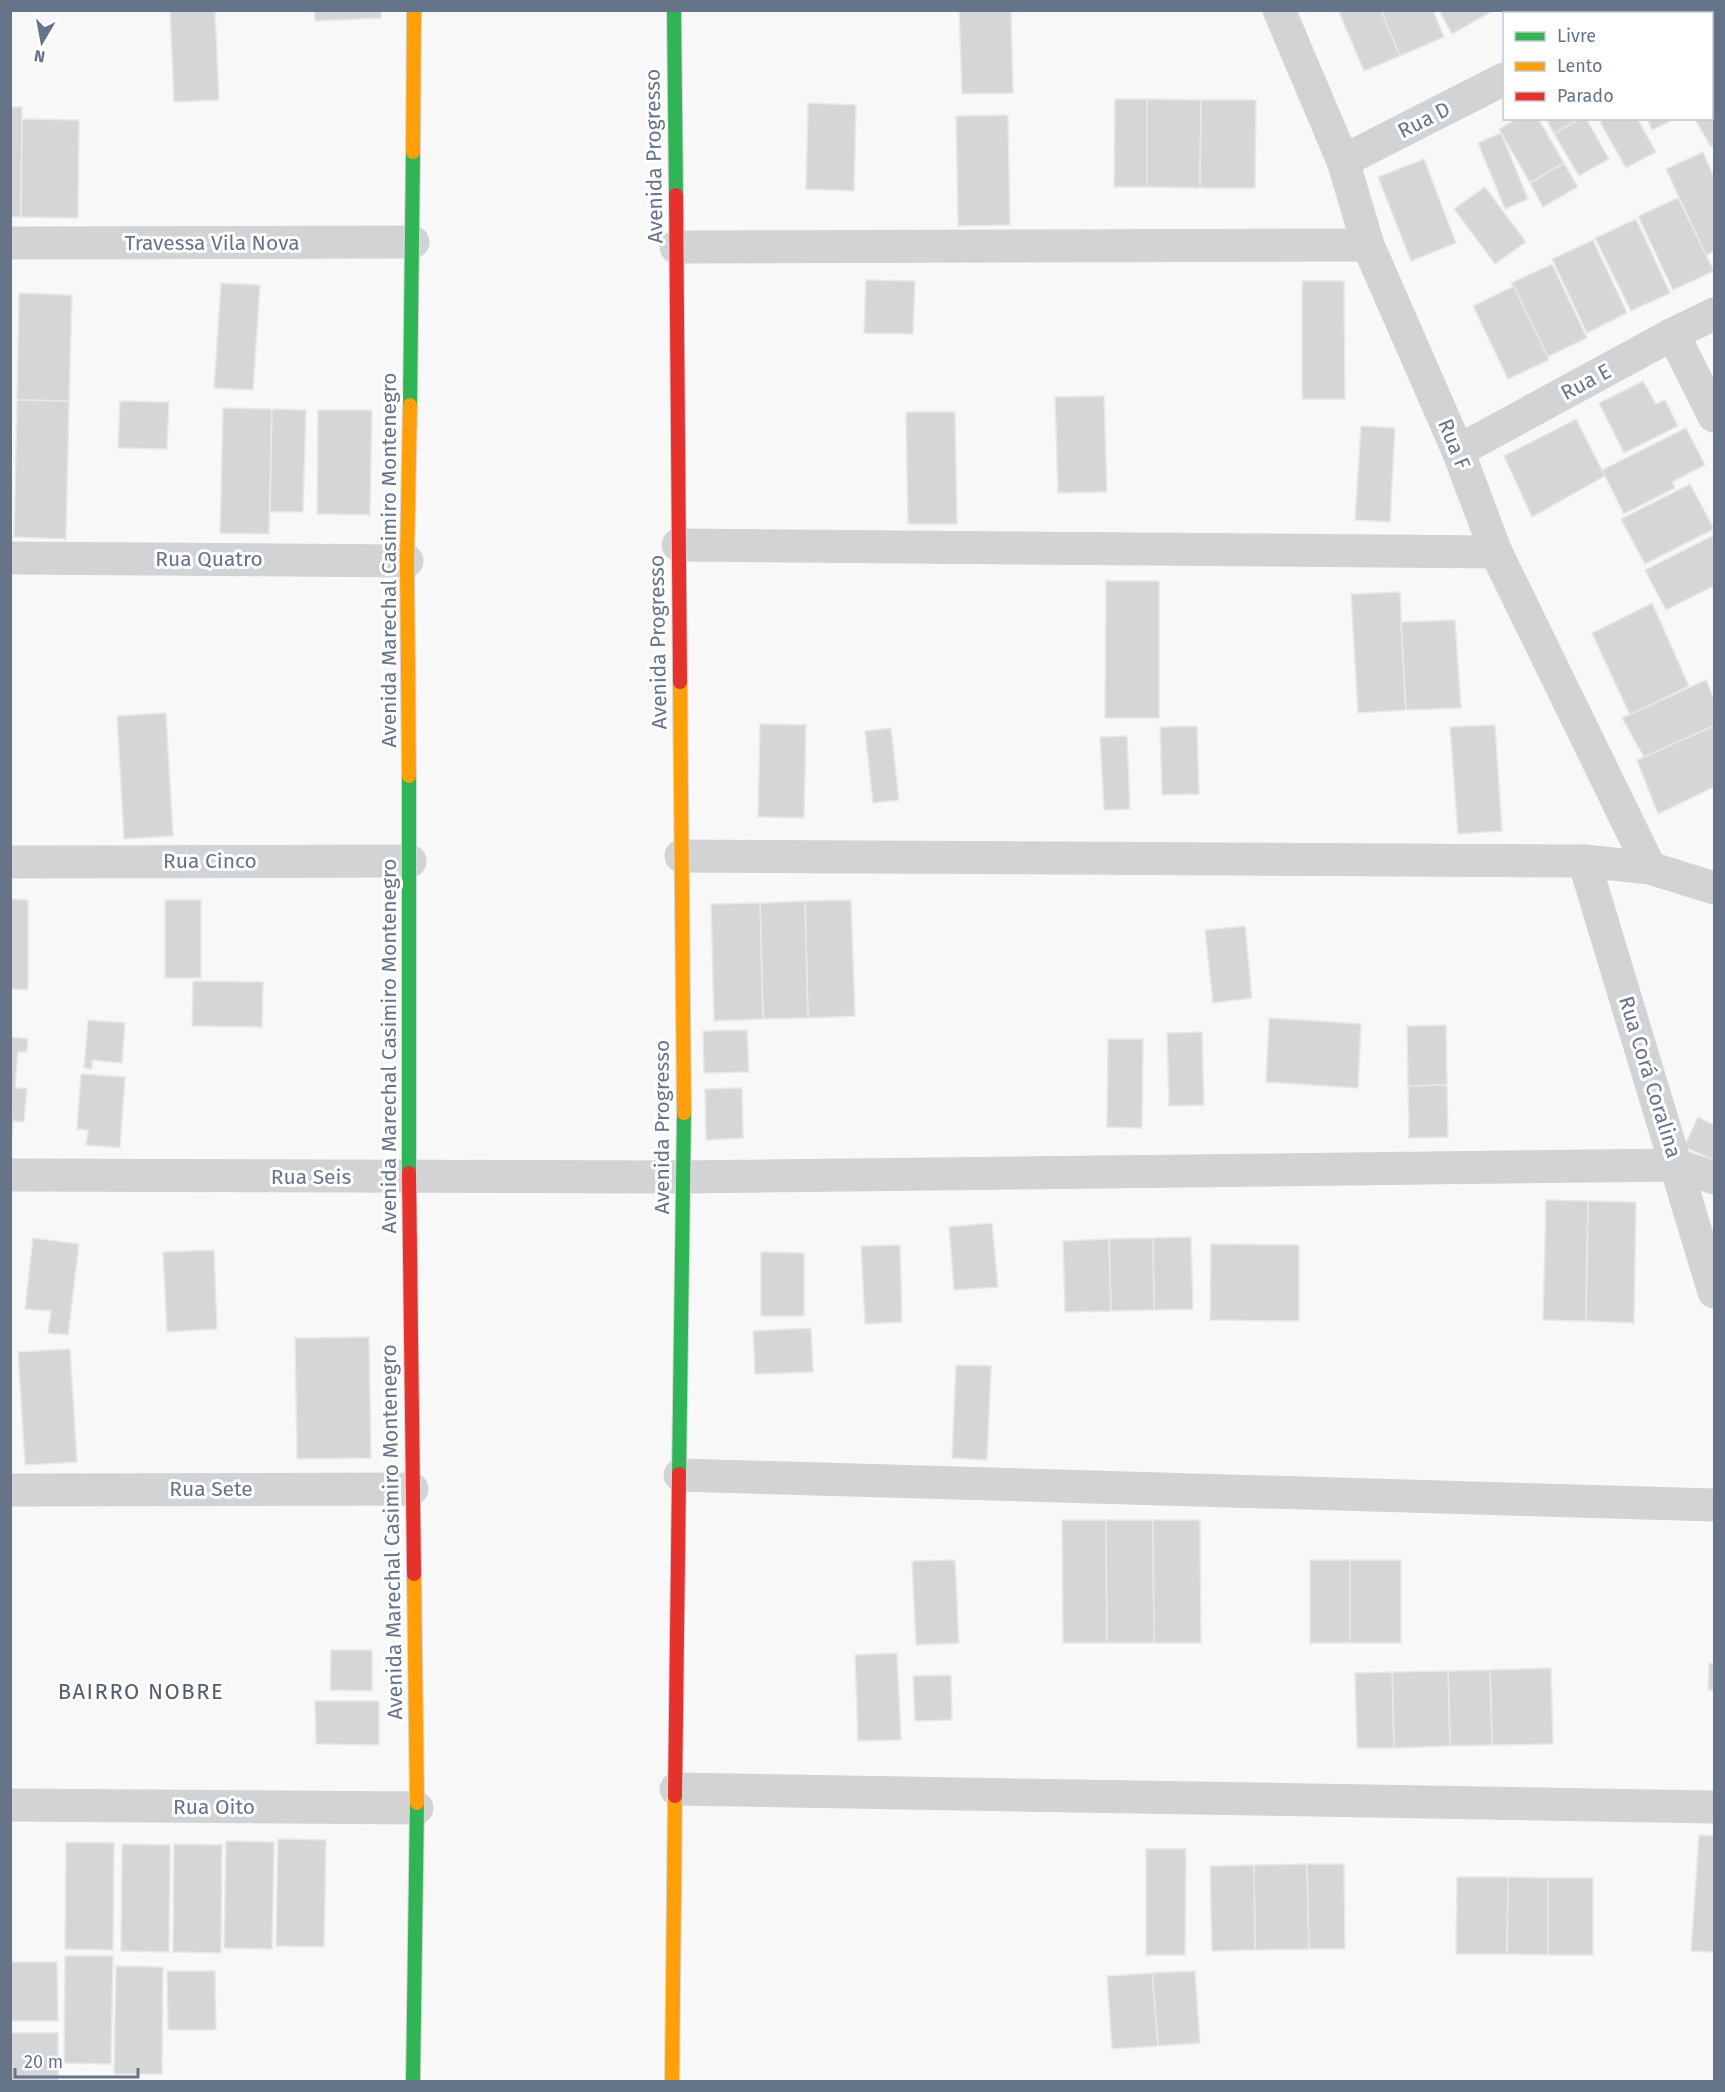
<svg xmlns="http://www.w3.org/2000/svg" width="1725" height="2092" viewBox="0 0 1725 2092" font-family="'Fira Sans',sans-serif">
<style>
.building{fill:#d5d6d8;stroke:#e8e8e8;stroke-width:1.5}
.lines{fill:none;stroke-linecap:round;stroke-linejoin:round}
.fast-casing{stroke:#d4d6d8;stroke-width:16}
.slow-casing{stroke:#d4d6d8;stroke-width:16}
.jam-casing{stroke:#d4d6d8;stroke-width:16}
.street{stroke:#d2d3d4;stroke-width:33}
.fast{stroke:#30b455;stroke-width:14}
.slow{stroke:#ff9f0a;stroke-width:14}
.jam{stroke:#e5322d;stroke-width:14}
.labels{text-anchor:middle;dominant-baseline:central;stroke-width:6;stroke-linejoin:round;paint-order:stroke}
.street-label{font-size:21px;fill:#66748a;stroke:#fff}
.neighbourhood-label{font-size:22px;letter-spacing:1.5px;fill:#555e6e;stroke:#fff}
</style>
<rect width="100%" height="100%" fill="#f8f8f8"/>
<g class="building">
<path d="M170,10H215L219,100L174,102Z"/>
<path d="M314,10H381V18L315,21Z"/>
<path d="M959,10H1011L1013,93L962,94Z"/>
<path d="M1338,10H1381L1400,56L1364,71Z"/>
<path d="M1381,10H1433L1444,37L1400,56Z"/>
<path d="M1439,10H1490L1491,12L1452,34Z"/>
<path d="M1714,91V145L1711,147L1694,118H1712V93Z"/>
<path d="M1115,99H1147V187H1114Z"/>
<path d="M1147,99L1201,100L1200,188L1147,187Z"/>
<path d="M1201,100H1256L1255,188H1200Z"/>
<path d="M808,103L856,105L854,191L806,189Z"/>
<path d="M10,107H22L21,217H10Z"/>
<path d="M1008,115L1010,225L958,226L956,116Z"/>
<path d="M1517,118H1538L1564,163L1530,183L1499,129Z"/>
<path d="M1546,118H1581L1554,134Z"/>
<path d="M1581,118H1586L1609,159L1579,176L1554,134Z"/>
<path d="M1607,118H1637L1656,152L1626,168L1600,122Z"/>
<path d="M1647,118H1677L1652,130Z"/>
<path d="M22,119L79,120L78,218L21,217Z"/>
<path d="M1501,133L1528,199L1505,209L1478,143Z"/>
<path d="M1703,152L1714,177V251L1706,255L1666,169Z"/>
<path d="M1424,159L1456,243L1411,261L1378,177Z"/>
<path d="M1564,163L1578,187L1543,207L1530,183Z"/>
<path d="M1485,187L1526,242L1495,264L1454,209Z"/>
<path d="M1678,198L1714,271L1673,290L1638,216Z"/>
<path d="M1636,219L1670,293L1631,311L1595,238Z"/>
<path d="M1593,240L1627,313L1587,333L1552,259Z"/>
<path d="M1552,264L1587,338L1547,357L1511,283Z"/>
<path d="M866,280L915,281L913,334L864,333Z"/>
<path d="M1302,281H1344L1345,399H1302Z"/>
<path d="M221,283L260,285L253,390L214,388Z"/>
<path d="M1514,286L1549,360L1508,379L1473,306Z"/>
<path d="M19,293L72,295L69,401L17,400Z"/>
<path d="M1643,381L1656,404L1665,400L1678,426L1624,453L1599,403Z"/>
<path d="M1104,396L1107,492L1058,493L1055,397Z"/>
<path d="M17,400L69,401L66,539L14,537Z"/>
<path d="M120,401L169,402L167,449L118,448Z"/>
<path d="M223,408L272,409L269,534L220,533Z"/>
<path d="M272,409L306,410L303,512H270Z"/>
<path d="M318,410H372L370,515L317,514Z"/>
<path d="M906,412H955L957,524H908Z"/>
<path d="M1576,419L1605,476L1532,517L1504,456Z"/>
<path d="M1361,426L1395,428L1390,522L1355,520Z"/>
<path d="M1686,428L1705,465L1672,482L1675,488L1624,514L1602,470Z"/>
<path d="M1690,484L1714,529L1645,564L1621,519Z"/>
<path d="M1712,536L1714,540V586L1666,610L1645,570Z"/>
<path d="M1106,581H1159V718H1105Z"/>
<path d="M1400,592L1406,710L1358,713L1351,594Z"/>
<path d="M1652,603L1689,686L1630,715L1592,633Z"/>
<path d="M1455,620L1461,708L1406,710L1401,622Z"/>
<path d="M1706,680L1714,699V726L1644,757L1622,718Z"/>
<path d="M166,713L173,836L124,839L117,716Z"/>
<path d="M760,724L806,725L804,818L758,817Z"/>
<path d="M1495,725L1502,831L1458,834L1450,727Z"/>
<path d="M1197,726L1199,794L1162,795L1160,727Z"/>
<path d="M1714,726V787L1658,814L1637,760Z"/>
<path d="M891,728L899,800L873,803L865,731Z"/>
<path d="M1127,736L1130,809L1104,810L1100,737Z"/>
<path d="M10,899L28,900V990L10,989Z"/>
<rect x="165" y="900" width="36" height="78"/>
<path d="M851,900L855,1016L808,1018L805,901Z"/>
<path d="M805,901L808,1018L763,1019L760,903Z"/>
<path d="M760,903L763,1019L714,1021L711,904Z"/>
<path d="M1245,926L1252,998L1213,1003L1205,930Z"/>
<path d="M193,981L263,982L262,1027L192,1026Z"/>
<path d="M1269,1018L1361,1024L1358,1088L1266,1082Z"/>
<path d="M88,1020L125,1023L122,1063L92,1060V1069L84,1068Z"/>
<path d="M1446,1025L1447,1085L1408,1086L1407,1026Z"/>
<path d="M747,1030L749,1072L704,1073L703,1031Z"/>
<path d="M1202,1032L1204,1105L1169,1106L1167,1033Z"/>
<path d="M10,1037L28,1039L27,1052H18L15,1088H27L24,1122L13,1121L12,1135Z"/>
<path d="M1108,1039H1143L1142,1128L1107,1127Z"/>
<path d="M81,1074L125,1077L120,1148L86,1145L88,1130L77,1129Z"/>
<path d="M1447,1085L1448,1137L1409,1138L1408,1086Z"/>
<path d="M742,1088L743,1138L706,1140L705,1089Z"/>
<path d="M1698,1117L1714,1125V1160L1684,1147Z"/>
<path d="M1546,1200L1588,1201L1586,1321L1543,1320Z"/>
<path d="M1588,1201L1636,1202L1634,1323L1586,1321Z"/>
<path d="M992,1223L998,1287L954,1290L949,1227Z"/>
<path d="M1191,1237L1193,1309L1154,1310L1153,1238Z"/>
<path d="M33,1238L79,1244L68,1335L48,1333L51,1311L25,1309Z"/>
<path d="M1153,1238L1154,1310L1111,1311L1109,1239Z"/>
<path d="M1109,1239L1111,1311L1065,1312L1063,1241Z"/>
<path d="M1211,1244L1299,1245V1321L1210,1320Z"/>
<path d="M900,1245L902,1322L865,1324L861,1246Z"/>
<path d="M214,1250L217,1329L167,1332L163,1252Z"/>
<path d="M761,1252L804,1253V1316H761Z"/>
<path d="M811,1328L813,1372L755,1374L753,1331Z"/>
<path d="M369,1337L371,1458L297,1459L295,1338Z"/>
<path d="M70,1349L77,1462L25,1465L18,1352Z"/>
<path d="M956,1365L991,1366L987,1460L952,1458Z"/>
<path d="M1062,1520H1106L1107,1643H1063Z"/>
<path d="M1106,1520H1153L1154,1643H1107Z"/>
<path d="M1153,1520H1200L1201,1643H1154Z"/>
<path d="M955,1560L959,1643L916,1645L912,1561Z"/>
<rect x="1310" y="1560" width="40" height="83"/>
<rect x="1350" y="1560" width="51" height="83"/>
<path d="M331,1650H372V1691L330,1690Z"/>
<path d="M897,1653L901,1740L858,1741L855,1655Z"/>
<path d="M1709,1663L1714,1664V1690H1708Z"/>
<path d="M1551,1668L1553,1744L1492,1745L1490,1670Z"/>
<path d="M1490,1670L1492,1745L1450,1746L1448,1671Z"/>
<path d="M1448,1671L1450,1746L1394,1748L1392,1672Z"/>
<path d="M1392,1672L1394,1748H1357L1355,1673Z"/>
<path d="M951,1675L952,1720L915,1721L913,1676Z"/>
<path d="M315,1701H379V1745L316,1744Z"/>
<path d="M1699,1835L1714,1836V1952L1691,1951Z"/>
<path d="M278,1839L326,1840L324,1947L276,1946Z"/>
<path d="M226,1841L274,1842L272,1949L224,1948Z"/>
<path d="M66,1842L114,1843L113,1950L65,1949Z"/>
<path d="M122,1844L170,1845L169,1952L121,1951Z"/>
<path d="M174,1844L222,1845L221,1953L173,1952Z"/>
<path d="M1146,1849H1186L1185,1955H1146Z"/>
<path d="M1307,1864L1309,1949L1255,1950L1254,1865Z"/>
<path d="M1307,1864H1344L1345,1949H1309Z"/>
<path d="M1254,1865L1255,1950L1212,1951L1210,1866Z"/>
<path d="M1457,1877H1508L1507,1954H1456Z"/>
<path d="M1508,1877L1548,1878V1955L1507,1954Z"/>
<rect x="1548" y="1878" width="45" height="77"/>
<path d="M65,1956H113L111,2064L64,2063Z"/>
<path d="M10,1962H57L58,2021H10Z"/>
<path d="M116,1966L163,1967L162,2074H114Z"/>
<path d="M167,1971H215L216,2030H168Z"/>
<path d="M1195,1971L1200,2043L1158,2046L1152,1973Z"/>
<path d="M1152,1973L1158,2046L1112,2049L1107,1976Z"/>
<rect x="10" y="2033" width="48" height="49"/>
</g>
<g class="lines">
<g class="fast-casing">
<g id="fast">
<path d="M674,10L676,195"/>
<path d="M410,405L413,152"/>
<path d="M409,1173V776"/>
<path d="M679,1474L684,1113"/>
<path d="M413,2082L417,1803"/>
</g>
</g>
<g class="slow-casing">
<g id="slow">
<path d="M413,152L414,10"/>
<path d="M680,682L684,1113"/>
<path d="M409,776L407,561L410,405"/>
<path d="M414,1574L417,1803"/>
<path d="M672,2082L675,1796"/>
</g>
</g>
<g class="jam-casing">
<g id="jam">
<path d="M676,195L680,682"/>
<path d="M409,1173L414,1574"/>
<path d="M675,1796L679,1474"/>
</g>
</g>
<g class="street">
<path d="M1279,10L1343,161L1368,245L1458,451L1496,552L1650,868"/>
<path d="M1635,14L1641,10"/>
<path d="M1343,161L1504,79"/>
<path d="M10,243L413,242"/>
<path d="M676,247L1368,245"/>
<path d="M1673,334L1714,416"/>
<path d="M1458,451L1673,334L1714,314"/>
<path d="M678,545L1496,552"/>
<path d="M10,558L407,561"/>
<path d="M681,856L1584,861L1650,868L1714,888"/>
<path d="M1584,861L1714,1292"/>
<path d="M10,862L410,861"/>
<path d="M10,1175L683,1177L1677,1165L1714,1178"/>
<path d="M680,1475L1714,1505"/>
<path d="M10,1490L412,1489"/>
<path d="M676,1789L1714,1807"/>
<path d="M10,1805L417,1808"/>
</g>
<use href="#fast" class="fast"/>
<use href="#slow" class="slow"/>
<use href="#jam" class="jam"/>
</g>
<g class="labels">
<g class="street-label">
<text transform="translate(1424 120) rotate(-27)">Rua D</text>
<text transform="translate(654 156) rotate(-91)">Avenida Progresso</text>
<text x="212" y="243">Travessa Vila Nova</text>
<text transform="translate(1586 382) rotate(-28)">Rua E</text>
<text transform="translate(1454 444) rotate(68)">Rua F</text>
<text x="209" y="559">Rua Quatro</text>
<text transform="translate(389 560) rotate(-90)">Avenida Marechal Casimiro Montenegro</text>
<text transform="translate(658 642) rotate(-91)">Avenida Progresso</text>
<text x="210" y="861">Rua Cinco</text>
<text transform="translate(389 1046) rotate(-90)">Avenida Marechal Casimiro Montenegro</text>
<text transform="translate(1650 1077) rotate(73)">Rua Corá Coralina</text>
<text transform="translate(662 1127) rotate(-90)">Avenida Progresso</text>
<text x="311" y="1177">Rua Seis</text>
<text x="211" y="1489">Rua Sete</text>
<text transform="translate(392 1532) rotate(-91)">Avenida Marechal Casimiro Montenegro</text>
<text x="214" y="1807">Rua Oito</text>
</g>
<g class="neighbourhood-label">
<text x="141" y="1691">BAIRRO NOBRE</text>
</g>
</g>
<rect width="1725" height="2092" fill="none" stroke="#66748a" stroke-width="24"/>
<rect x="1503" y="12" width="210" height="108" fill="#ffffff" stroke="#c2c7d0" stroke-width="1.5"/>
<rect x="1515" y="32" width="30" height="9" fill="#30b455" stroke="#c2c7d0" stroke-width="1.5"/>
<text x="1557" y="42" font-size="18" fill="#66748a">Livre</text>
<rect x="1515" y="62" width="30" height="9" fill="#ff9f0a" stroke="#c2c7d0" stroke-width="1.5"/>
<text x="1557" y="72" font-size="18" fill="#66748a">Lento</text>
<rect x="1515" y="92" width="30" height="9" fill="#e5322d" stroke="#c2c7d0" stroke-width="1.5"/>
<text x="1557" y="102" font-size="18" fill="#66748a">Parado</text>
<g transform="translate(42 42) rotate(190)" stroke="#ffffff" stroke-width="4.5" paint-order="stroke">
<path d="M0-4.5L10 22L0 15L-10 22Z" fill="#66748a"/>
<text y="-9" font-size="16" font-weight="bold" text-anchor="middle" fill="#66748a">N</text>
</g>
<path d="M15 2068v9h123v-9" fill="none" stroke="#66748a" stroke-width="3"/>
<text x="24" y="2068" font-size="18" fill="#66748a" stroke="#ffffff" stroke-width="4.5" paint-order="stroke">20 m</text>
</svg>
